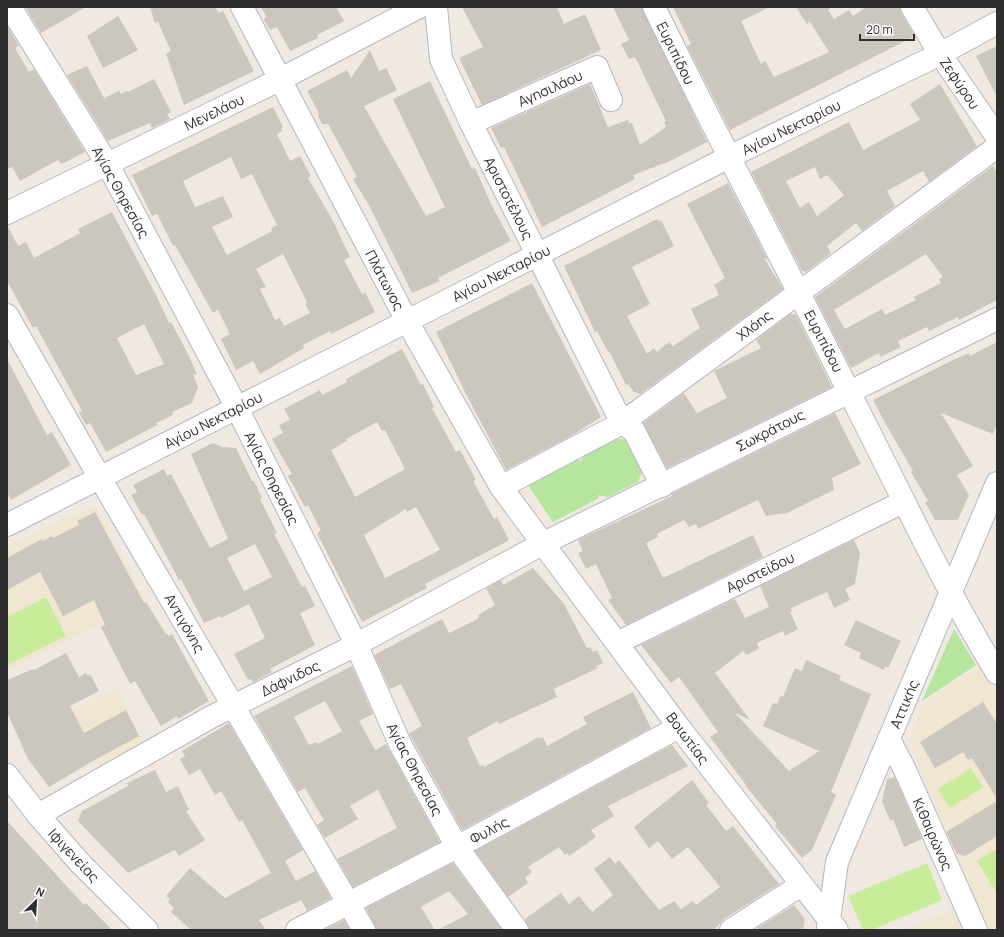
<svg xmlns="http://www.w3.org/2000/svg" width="1004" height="937" viewBox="0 0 1004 937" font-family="Manrope,sans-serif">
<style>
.education{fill:#f0e6d1}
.green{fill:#b6e59e}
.pitch{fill:#c9ec9a}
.building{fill:#cbc7bf;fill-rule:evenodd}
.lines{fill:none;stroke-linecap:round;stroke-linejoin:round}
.minor-casing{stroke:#b4b7c1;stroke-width:24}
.minor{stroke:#fff;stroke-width:22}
.labels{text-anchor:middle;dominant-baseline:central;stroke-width:3;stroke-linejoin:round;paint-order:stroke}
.street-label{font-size:14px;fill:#2e2e2e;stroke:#fff}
</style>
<rect width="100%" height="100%" fill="#efe9e1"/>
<g class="education">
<path d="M95,505L146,602L7,672V547Z"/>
<path d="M980,666L997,695V930H988L909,742L923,703Z"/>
<path d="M116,689L144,744L100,766L72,711Z"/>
<path d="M953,909L963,930H903Z"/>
</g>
<g class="green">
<path d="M615,438L631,441L644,467L638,482L608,497L598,495L599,498L553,522L526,482L578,457L580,462L585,454Z"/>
<path d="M954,629L976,665L922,701Z"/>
</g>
<g class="pitch">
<path d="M46,597L66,636L7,665V617Z"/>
<path d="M971,768L983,787L950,808L938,789Z"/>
<path d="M997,849V893L977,861Z"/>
<path d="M927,863L942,900L872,930H863L848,896Z"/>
</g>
<g class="building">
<path d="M25,7H86L41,33Z"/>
<path d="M150,7H215L219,13L223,11L254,71L184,105L166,54L171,51L158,22L155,23Z"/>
<path d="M261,7H336L344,21L317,35L318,38L290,51L277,27L270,30L264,20L266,16Z"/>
<path d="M462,7H557L564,24L585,14L601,50L482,105L459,58L483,47Z"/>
<path d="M613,7H642L707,142L668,162L633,175L635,179L542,227L504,147L501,148L491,128L590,84L608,127L628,120L629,124L632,123L640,145L666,127L664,122L666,121L635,57L629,59L621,44L629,40Z"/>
<path d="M673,7H770L741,21L761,64L765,61L774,77L829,52L810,22L807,24L796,7H832L828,10L834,19L849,10L853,16L866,7H900L901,13L915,36L730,130L687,46L691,44Z"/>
<path d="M118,16L138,50L103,68L87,36Z"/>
<path d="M7,26L19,46L15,48L29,72L34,69L85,152L64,163L61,164L58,160L20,181L12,167L7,169Z"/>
<path d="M997,46V97L976,56Z"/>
<path d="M370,50L379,71L386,68L397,90L364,106L426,216L445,207L393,99L430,81L472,169L475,168L492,206L511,241L438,278L440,281L412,293L371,209L353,179L357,177L328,124H322L318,116L319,113L307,91L347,70L351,78Z"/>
<path d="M87,66L104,98L119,91L121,94L127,91L128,92L154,79L171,112L167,114L170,119L152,128L150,123L108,141L67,75Z"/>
<path d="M940,84L977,146L929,182L923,171L887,191L895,206L862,231L856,223L827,246L831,253L806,272L802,271L751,172L849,122L863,150L920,120L910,104ZM815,167L820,179L827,175L844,195L817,216L809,202L800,208L786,181Z"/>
<path d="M273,107L283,127L281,128L282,131L277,134L290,161L300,156L311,176L308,178L332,219L350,257L344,260L362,294L365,292L375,312L331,334L330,331L303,345L304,348L260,374L253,361L236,370L221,339L230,334L218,310L213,313L175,245L173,246L157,214L152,216L132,175ZM231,157L241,179L252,174L277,225L271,228L272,231L227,255L212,227L233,217L223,196L195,207L183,181ZM283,254L307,302L305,304L310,313L284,326L280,318L275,320L260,289L266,287L256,269Z"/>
<path d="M993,166L997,173V300L959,320L958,317L929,331L927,327L898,341L901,347L880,357L879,353L851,368L815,297ZM926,254L943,277L939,279L941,283L914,297L916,300L885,315L882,309L845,329L834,310Z"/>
<path d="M728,183L768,260L764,258L783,289L640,394L634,392L628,384L626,385L609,351L608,352L597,331L595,332L564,266L657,219L659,222L661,220L674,246L632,267L650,304L627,316L647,354L654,348L657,352L669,342L673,346L700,328L691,309L719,295L714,285L725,278L687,204Z"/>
<path d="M112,212L158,299L169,323L171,322L187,352L197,374L193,375L198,387L192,403L172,412L173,415L156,423L157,425L106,452L90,423L86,425L79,413L82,411L36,326L33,328L7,281V225L18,246L26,242L34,258L80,233L78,229ZM144,324L164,364L136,375L117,338Z"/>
<path d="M532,283L601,417L571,436L506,470L465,392L436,332Z"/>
<path d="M790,314L796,315L832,387L667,468L643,423L684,393L697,413L727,398L714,371L761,348L756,340Z"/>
<path d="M997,342V424L993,434L941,413L973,466L957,475L969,495L958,520H935L925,502L928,501L911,472L913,471L885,423L873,400L951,361L969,353L970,356Z"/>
<path d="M402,349L421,385L423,384L434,407L432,408L456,452L460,450L476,480L473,481L494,519L497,517L508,538V541L425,584L427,588L362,622L317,533L321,531L308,505L305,507L288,476L292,474L272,439L283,433L279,425L290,420L284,409L320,390L322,395L347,382L346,379ZM377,422L382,431L385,430L405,469L355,497L331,450L347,441L346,439ZM416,507L440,550L385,578L364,535L406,509L407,512Z"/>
<path d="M7,359L47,435L52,432L71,465L11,500L7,492Z"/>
<path d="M835,413L861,464L832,478L834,490L787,513L766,516L758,500L698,529L696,524L689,527L684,520L657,534L658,537L646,543L663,578L753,535L763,557L626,625L608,600L612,598L596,564L586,569L578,553L583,551L578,540L672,496L671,494Z"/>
<path d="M213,443L223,447L236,448L252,481H254L262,498L260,499L277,533L274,534L302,587L305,585L315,606L300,613L315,645L270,669L272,672L253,682L250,678L248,680L234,654L265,638L249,604L221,618L220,616L204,623L181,579L179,580L144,514L142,515L131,495L137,492L133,485L164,469L167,476L171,474L210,548L228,539L191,454ZM255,544L272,577L244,591L227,558Z"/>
<path d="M95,512L144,603L146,602L166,634H167L169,636L172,634L209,701L178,719L177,716L161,726L135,681L130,684L101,627L105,625L94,600L63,616L40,572L7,590V558L42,539L43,541L52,536L53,538L79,525L77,521Z"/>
<path d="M854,540L860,553L855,584L845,589L850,600L834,608L827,592L791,608L792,611L790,612L798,629L785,636L783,631L757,643L759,649L746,655L743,651L715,673L750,720L735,713L789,771L819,751L763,726L773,703L777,704L781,695L783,697L795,668L802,671L806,660L841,676L839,680L871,694L831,792L836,795L812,850L802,858L775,826L777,824L745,785H746L710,737L718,732L679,677L671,683L641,645L735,599L745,618L769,607L760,586Z"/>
<path d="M533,568L564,604L587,648L590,647L593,652L597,650L603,663L596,666L598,668L554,689L557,697L499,724L498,721L467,738L480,766L483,765L484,767L539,737L540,739L543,737L547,746L587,724L583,717L633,692L651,728L462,830L409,733L422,726L401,684L390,689L374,655L442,619L449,633L476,620L479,617L478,615L495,605L486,588L501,580L503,585Z"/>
<path d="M856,620L901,641L888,668L885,667L884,670L859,658L861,653L844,645Z"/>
<path d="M66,653L79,677L86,673L88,676L90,674L99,691L70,706L84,733L126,710L139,736L91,762L49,787L28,759L7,712V680L33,669L34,670Z"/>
<path d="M352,666L373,714L359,721L375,750L386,744L440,842L353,887L337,859L397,828L379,792L377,790L350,806L358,819L325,838L317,825L324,820L305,788L298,792L254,716ZM325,701L342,731L318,744L316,742L309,745L294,717Z"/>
<path d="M983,702L997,724V799L972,758L968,760L963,752L935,768L920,742Z"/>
<path d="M229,723L303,850L285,861L296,881L315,871L331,898L307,911L301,900L259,920L266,930H191L171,912L174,908L168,902L170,899L166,896L190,868L225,898L271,873L242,820L239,822L221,791L215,795L200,769L189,775L180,759L185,756L182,751Z"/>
<path d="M672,745L688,766L608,806L614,816L591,830L596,837L569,856L567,853L565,855L559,847L528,867L532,872L525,878L528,883L508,897L475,851Z"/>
<path d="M155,770L166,792L178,786L189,810L186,811L205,840L179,856L175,850L128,873L78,821L82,811L128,786L127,783Z"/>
<path d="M895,777L922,839L904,847L893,819L890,821L882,801L887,779Z"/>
<path d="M692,780L709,803L706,805L726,831L733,826L779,884L724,919L714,930H529L525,919L561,893L569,904L579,896L592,912L613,895L594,869L610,857L615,864L619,860L659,910L674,901L681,909L693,901L696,905L720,887L688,847L672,859L658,841L649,848L634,827Z"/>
<path d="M997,801V836L965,856L957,854L946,832Z"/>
<path d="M7,821L84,905L86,903L112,930H7Z"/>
<path d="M453,863L502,930H438L468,914L449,891L421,907L435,930H376L366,908Z"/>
<path d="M794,905L805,919L803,930H758L757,928Z"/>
<path d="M344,920L350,930H324Z"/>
</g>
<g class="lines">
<g class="minor-casing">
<g id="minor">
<path d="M10,7L108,165L237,408L356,644L400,744L457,847L517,930"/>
<path d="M242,7L407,321L501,487L679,727L837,930"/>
<path d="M436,7L441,59L471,123L622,423L634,431L662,486"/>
<path d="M654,7C717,136 784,262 848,390C897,485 941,582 997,673"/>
<path d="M912,7L940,54L997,137"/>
<path d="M471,123L597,67L611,100"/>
<path d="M7,213L279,80L419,7"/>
<path d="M7,315L100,478L364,930"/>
<path d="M501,487L622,423L997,147"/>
<path d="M7,525L729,157L940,54L997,23"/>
<path d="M617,643L903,502"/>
<path d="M889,739L905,770L976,930"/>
<path d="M7,775L38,815L80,863L147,930"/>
<path d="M38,815L211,717L346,650L544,543L997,319"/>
<path d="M828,927L837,862L997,483"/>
<path d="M297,930L457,847L679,727"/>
<path d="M731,930L801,885"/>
</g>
</g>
<use href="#minor" class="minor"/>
</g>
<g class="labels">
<g class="street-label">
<text transform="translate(676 53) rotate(64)">Ευριπίδου</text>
<text transform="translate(960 83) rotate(56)">Ζεφύρου</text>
<text transform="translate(550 88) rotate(-24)">Αγησιλάου</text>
<text transform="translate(214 112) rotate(-26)">Μενελάου</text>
<text transform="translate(791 127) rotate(-26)">Αγίου Νεκταρίου</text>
<text transform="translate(121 192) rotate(61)">Αγίας Θηρεσίας</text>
<text transform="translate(509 198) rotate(63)">Αριστοτέλους</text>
<text transform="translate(501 273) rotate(-27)">Αγίου Νεκταρίου</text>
<text transform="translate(385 280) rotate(62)">Πλάτωνος</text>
<text transform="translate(754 325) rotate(-37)">Χλόης</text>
<text transform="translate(824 341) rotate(63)">Ευριπίδου</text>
<text transform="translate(213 420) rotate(-27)">Αγίου Νεκταρίου</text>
<text transform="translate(770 430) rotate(-27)">Σωκράτους</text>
<text transform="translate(272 478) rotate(63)">Αγίας Θηρεσίας</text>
<text transform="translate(760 572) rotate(-26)">Αριστείδου</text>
<text transform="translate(185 623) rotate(60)">Αντιγόνης</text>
<text transform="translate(290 678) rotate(-26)">Δάφνιδος</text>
<text transform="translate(904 704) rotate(-67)">Αττικής</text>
<text transform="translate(688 738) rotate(53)">Βοιωτίας</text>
<text transform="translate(415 769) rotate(62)">Αγίας Θηρεσίας</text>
<text transform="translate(489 830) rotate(-28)">Φυλής</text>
<text transform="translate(933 834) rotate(66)">Κιθαιρώνος</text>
<text transform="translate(74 855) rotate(47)">Ιφιγενείας</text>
</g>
</g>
<rect width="1004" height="937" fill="none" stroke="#2e2e2e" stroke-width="16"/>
<g transform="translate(36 901) rotate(25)" stroke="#ffffff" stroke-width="3" paint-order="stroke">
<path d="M0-3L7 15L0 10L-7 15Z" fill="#2e2e2e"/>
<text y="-6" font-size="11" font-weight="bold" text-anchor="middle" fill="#2e2e2e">N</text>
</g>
<path d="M860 34v6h54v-6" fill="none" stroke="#2e2e2e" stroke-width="2"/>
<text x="866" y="34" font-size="12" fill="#2e2e2e" stroke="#ffffff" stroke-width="3" paint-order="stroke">20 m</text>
</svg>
